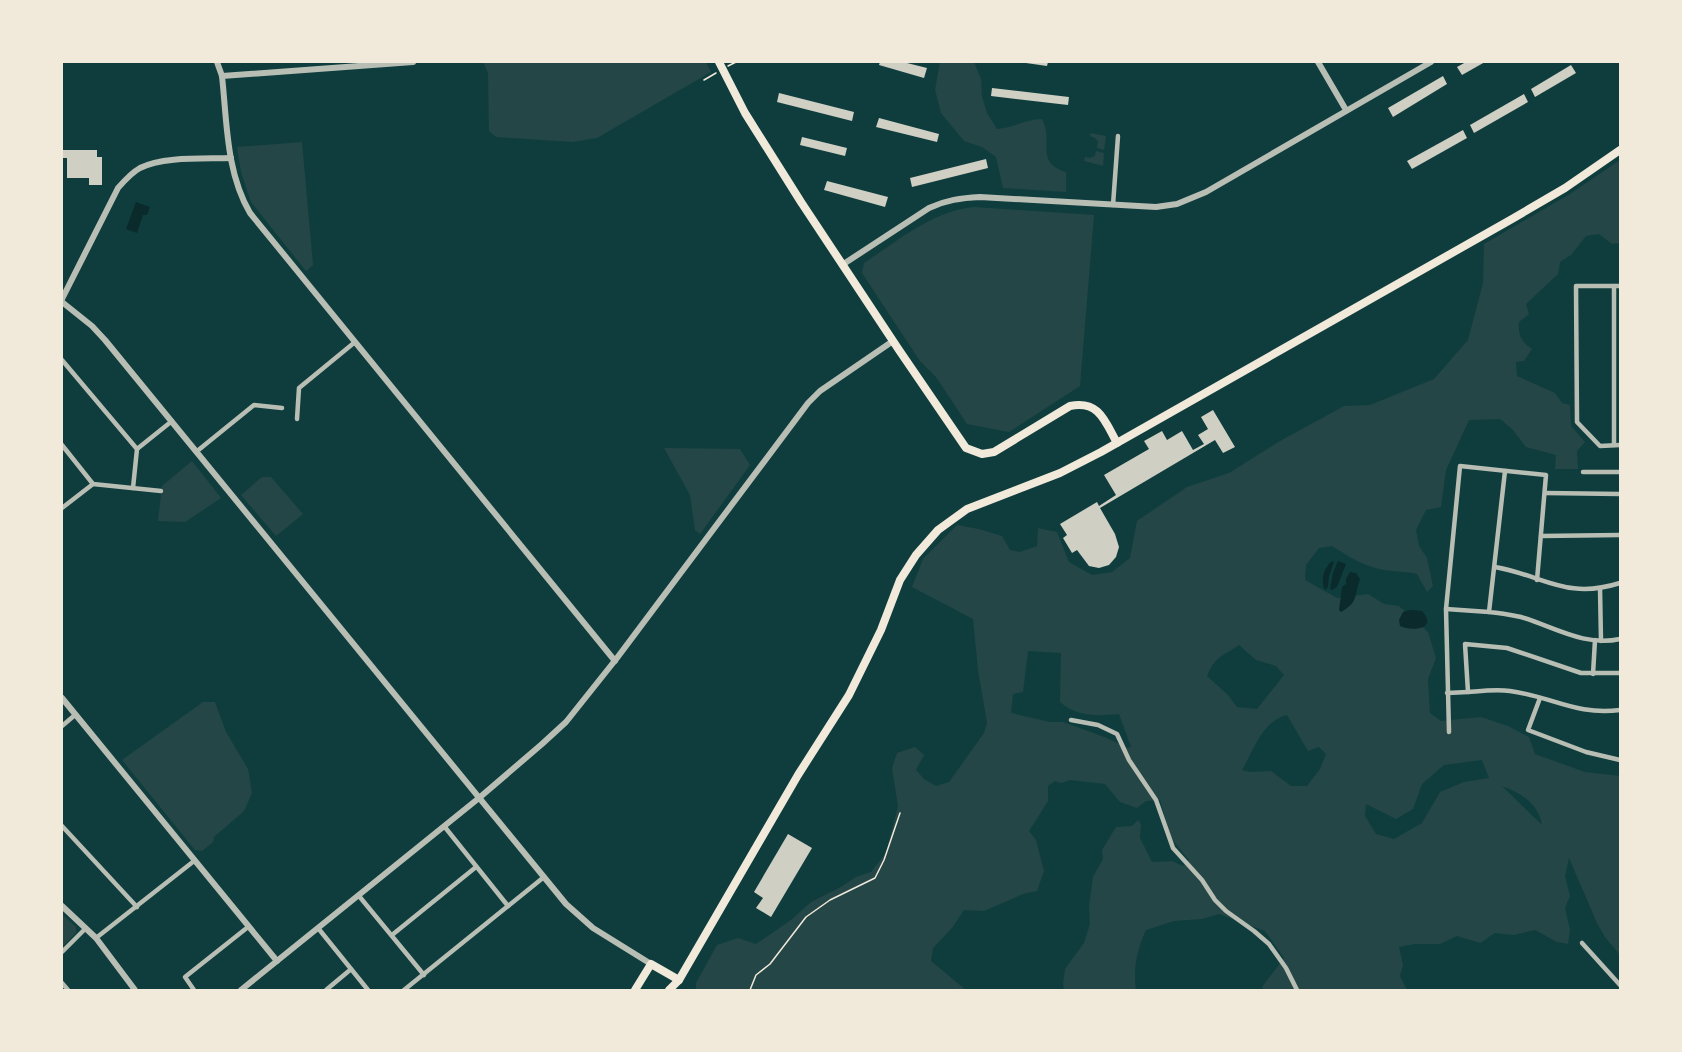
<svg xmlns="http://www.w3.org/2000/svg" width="1682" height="1052" viewBox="0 0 1682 1052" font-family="Mulish,sans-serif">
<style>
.green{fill:#244646;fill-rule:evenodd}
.water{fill:#0a2a2b}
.building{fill:#cfcfc3}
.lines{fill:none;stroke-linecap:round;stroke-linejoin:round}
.path{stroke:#f1e9da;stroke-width:1.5}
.minor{stroke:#b8beb3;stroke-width:4.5}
.tertiary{stroke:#b8beb3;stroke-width:6}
.primary{stroke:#f1e9da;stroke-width:8}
</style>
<rect width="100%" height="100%" fill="#0f3d3e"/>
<g class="green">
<path d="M483,62H706L711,72L597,138L572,142L496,137L489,131L488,73Z"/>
<path d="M940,62H974L981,79L982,97L987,113L997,129C1014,128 1026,119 1042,119C1054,140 1034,163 1066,172V192L1003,188L996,157L982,147L964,141L941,113L935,90Z"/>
<path d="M1091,133L1106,136L1104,150L1097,148L1098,142L1095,138L1090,136Z"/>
<path d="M302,142L313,265L306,271L251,202L241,172L237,147Z"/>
<path d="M1096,151L1104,153L1103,166L1084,161L1085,157L1090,158L1095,156Z"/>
<path d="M1620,160V243L1612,244L1599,234L1586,236L1571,255L1560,262L1558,274L1526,304L1529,314L1519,322C1518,335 1521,342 1532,349L1524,361L1516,362L1517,376L1555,393L1562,403L1570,405L1571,426L1585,442L1577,451L1578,469H1555L1556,455L1526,447L1513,430L1500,419L1469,420L1446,470L1441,507L1426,510L1416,530L1419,546L1427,558L1433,586L1427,592L1417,574C1406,571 1395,572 1384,570C1366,567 1347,556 1332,546L1319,548L1306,565L1305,580L1337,598L1368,594L1384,604L1399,606L1428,632L1436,658L1428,679L1430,713L1441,721L1481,717L1508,726L1529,737L1535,754L1585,772L1620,776V955L1605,937L1597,923L1569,858L1565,876L1570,896L1565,908L1570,930L1568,944L1557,942L1535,930L1514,935L1495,933L1480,943L1457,936L1440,944H1414L1399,947L1403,965L1400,976L1407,990H1263L1262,987L1284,958L1265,931L1219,914L1202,919L1174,921L1146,930C1137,949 1133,969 1136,990H1064L1063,984L1065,969L1084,943L1090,924L1089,906L1093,877L1103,859L1102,850L1116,827L1132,826L1138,820L1141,824L1140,838L1152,862L1172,861L1183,866L1189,860L1171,838L1160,800L1146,801L1137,808L1120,802L1105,784L1070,780L1061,783L1055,781L1048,786V801L1029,831L1036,840L1044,871L1037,891L1023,894L984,911L964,910L952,928L933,948L931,961L966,990H696V983L717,945L738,938L756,944L791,920L811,902L841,887L856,877L871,872L886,853L898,806L892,768L897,753L915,747L924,755L916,770L924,779L936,786L949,782L984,733L987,723L978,670L973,619L912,587L923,559L957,525L979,529L1002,536L1010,550L1020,552L1037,546L1038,528L1057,532L1069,562L1092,575L1112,572L1130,558L1137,521L1187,487L1229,473L1280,441L1344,406L1370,405L1434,379L1468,340L1483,283L1484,244L1570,194ZM1239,645L1256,660L1276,666L1284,675L1257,709L1237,707L1228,695L1207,676C1215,656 1223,656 1239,645ZM1028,651L1061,653L1060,702C1077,717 1097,716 1119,714L1131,747L1127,748L1107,738L1063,722H1050L1011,713L1013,694L1023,692ZM1287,715L1308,751L1319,747L1326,754L1320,769L1307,786H1291L1271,771L1250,772L1242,770C1254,750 1262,721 1287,715ZM1482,760L1489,778L1464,782L1440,792L1422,823L1394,839L1376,834L1365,816L1366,804L1396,819L1413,809L1422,784L1444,765ZM1502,786C1521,793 1538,803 1542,825Z"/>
<path d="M974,207L1094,215L1080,386L1009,432L967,424L936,377L920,361L862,273L864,263C898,241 932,211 974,207Z"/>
<path d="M664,448L740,449L750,465L700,534L695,530L690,495Z"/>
<path d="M192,461L221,498L185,522L158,521L162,486Z"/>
<path d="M262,477H271L303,514L276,536L241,495Z"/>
<path d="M203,702H215L226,732L248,769L252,793L244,811L214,837L213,842L202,851L195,850L122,760Z"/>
<path d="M62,914L76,927V933L62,947Z"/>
</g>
<g class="water">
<path d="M136,202L150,207L147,215H143L137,233L126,229Z"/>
<path d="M1332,561L1334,562L1329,576L1328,587L1325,590C1320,580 1324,568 1332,561Z"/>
<path d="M1338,561L1346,564L1337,587L1332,590L1330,589L1333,573Z"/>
<path d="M1350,572L1356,573L1360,579C1354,595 1359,602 1341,612L1339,610L1342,587L1346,584V579Z"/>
<path d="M1410,610L1422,611C1438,629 1413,632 1400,626L1399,620L1403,612Z"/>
</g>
<g class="building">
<path d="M880,62H903L927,68L924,78L879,65Z"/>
<path d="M1019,62H1048L1047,66Z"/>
<path d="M1466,62H1485L1462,75L1457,67Z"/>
<path d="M1571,65L1576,73L1535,97L1531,89Z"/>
<path d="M1443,76L1447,84L1393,117L1388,108Z"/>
<path d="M992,88L1069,97L1068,105L991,96Z"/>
<path d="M779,93L854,112L852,121L777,102Z"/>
<path d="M1524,94L1528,102L1474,133L1470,125Z"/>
<path d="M879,118L939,134L937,142L876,127Z"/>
<path d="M1463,130L1467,138L1412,169L1407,161Z"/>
<path d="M802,137L847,148L845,156L800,145Z"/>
<path d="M62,150H97V157H102V185H89V178H67V158H62Z"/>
<path d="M986,159L988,168L912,187L910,178Z"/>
<path d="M827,181L888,197L885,207L824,190Z"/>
<path d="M1213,410L1235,447L1223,453L1215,440L1100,508L1115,534L1119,547L1116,557L1109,565L1099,568L1089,566L1077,550L1072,553L1063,538L1067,535L1060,524L1097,502L1099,506L1116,495L1104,475L1149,449L1144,441L1162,431L1167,440L1182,431L1193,450L1204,444L1198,435L1208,429L1201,417Z"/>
<path d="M788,834L812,848L771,917L756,908L763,898L754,892Z"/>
</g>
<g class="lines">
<g class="path">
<path d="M728,66L736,62"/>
<path d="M704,80L716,73"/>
<path d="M750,990L756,975L770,964L806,917L830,900L875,878L884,860L900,813"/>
</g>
<g class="minor">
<path d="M1113,205L1118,136"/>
<path d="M1620,286H1576L1577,422L1600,446L1620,445"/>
<path d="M62,360L137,449L133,488"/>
<path d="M297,419L299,388L355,342"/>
<path d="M62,445L93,484L161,491"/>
<path d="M1614,445V286"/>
<path d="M137,449L172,421"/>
<path d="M196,452L254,405L282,408"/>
<path d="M1505,471L1489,612C1500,613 1511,615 1521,617C1554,627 1585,647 1620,639"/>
<path d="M1583,472H1620"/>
<path d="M1545,493L1620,494"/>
<path d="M62,508L93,484"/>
<path d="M1541,536L1620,535"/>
<path d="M1495,567C1545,576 1566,600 1620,583"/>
<path d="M1600,588L1601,641"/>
<path d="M1446,609L1489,612"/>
<path d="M1620,673H1581L1507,648L1465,644L1468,692C1481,691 1496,689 1510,691C1550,696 1577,716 1620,710"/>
<path d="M1593,674L1595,640"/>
<path d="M1447,693L1468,692"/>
<path d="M1540,698L1528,730L1586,752L1620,760"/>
<path d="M1071,720L1098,725L1117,734L1129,760L1156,800L1173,848L1202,880L1215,900L1226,911L1254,931L1269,944L1286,968L1297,990"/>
<path d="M62,726L75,715"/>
<path d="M1449,732L1446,609L1460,466L1546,475L1537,580"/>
<path d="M62,826L137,907"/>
<path d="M444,826L508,906"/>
<path d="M359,896L424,975"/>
<path d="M318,928L368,990"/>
<path d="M392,935L476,867"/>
<path d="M96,938L194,861"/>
<path d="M1582,943L1620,985"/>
<path d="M62,952L86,928"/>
<path d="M62,983L68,990"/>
<path d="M194,990L185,977L248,927"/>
<path d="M326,990L350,970"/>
<path d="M404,990L544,877"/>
</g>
<g class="tertiary">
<path d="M217,62L222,76C227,122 226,172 250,213L615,661"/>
<path d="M1318,62L1346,110"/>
<path d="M222,76L413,62"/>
<path d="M842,265L929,208C946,200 961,198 980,197L1156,207L1177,204L1206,192L1431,62"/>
<path d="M62,299L118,188C125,180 131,173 140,168C163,156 205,159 231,158"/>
<path d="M62,302L92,326L105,340L566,904L593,928L651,964"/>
<path d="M62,698L277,961"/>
<path d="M62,906L96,938L135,990"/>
<path d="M241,990L479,798L542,744L566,722L617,658L808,403L820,391L893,341"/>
</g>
<g class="primary">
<path d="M719,62L745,113L801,202L899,350L966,448L982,454L994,452L1070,406C1099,400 1105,421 1117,443"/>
<path d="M635,990L651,964L679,980"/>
<path d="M669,990L679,980L798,775L849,695L881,630L900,580L916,555L938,530L967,509L1060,473L1101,452L1512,219L1565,188L1620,150"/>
</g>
</g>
<rect width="1682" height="1052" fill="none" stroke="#f1e9da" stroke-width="126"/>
</svg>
